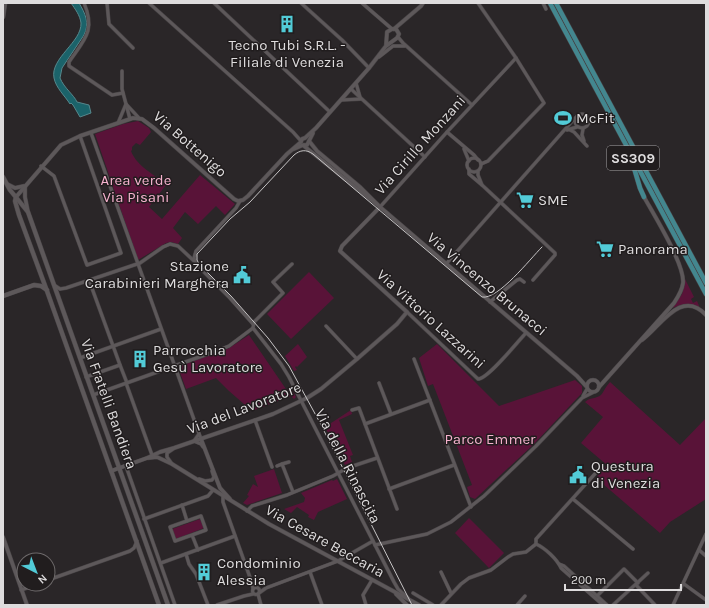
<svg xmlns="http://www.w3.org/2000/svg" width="709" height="608" viewBox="0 0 709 608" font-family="Karla,sans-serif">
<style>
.green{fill:#591338}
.water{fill:#1b636a;stroke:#56878c}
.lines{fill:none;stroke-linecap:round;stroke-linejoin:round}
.minor-casing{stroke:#484446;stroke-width:4}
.tertiary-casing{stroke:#484446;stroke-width:4.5}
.secondary-casing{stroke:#484446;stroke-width:5}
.primary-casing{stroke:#484446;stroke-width:5.5}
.minor{stroke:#5d585a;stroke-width:3}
.tertiary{stroke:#5d585a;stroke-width:3.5}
.secondary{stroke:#5d585a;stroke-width:4}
.primary{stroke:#43878f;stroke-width:4.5}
.tram{stroke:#c6c4c5;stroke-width:1}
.labels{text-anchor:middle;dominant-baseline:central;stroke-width:3;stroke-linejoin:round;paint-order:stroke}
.shield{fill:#211d1e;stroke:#a5a3a4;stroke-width:1}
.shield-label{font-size:14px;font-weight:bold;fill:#dedcdd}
.poi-label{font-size:15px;fill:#dedcdd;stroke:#211d1e;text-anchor:start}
.street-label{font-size:15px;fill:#dedcdd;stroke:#211d1e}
.park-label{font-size:15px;fill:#f6b2ce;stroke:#211d1e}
</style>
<rect width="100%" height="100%" fill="#2a2628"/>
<g class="green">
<path d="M138,121L149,128L151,132L140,145L136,143L132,147V150L131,151C137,167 155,174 166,185L149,207L162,219L200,175L235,204L225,215L216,206L198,224L185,212L173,228L182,238L178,244L171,242L166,243L138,260L95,134L123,124Z"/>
<path d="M309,272L334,298L291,339L267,314Z"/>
<path d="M685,279L694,297L691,299L693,303L697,301L700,308C690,303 682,305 672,308L682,294Z"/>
<path d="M249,335L290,395L287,389L292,390L296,397L294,399L291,396L252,411L229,391L216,378L186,389L178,367L229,348Z"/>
<path d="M298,344L307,357L297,367L296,366L295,367L297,370L294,371L285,356Z"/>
<path d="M437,344L499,406L575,380L582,386V393L534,444L475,499L470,497L467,487L472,485L433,384L428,386L419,358Z"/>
<path d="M610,382L680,445L706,418V499L670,522L660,533L596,478L607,465L581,443L603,417L585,402C590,397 596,399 601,395C603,393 606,386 610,382Z"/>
<path d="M351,410L352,414L339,420L353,455L350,456L352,462L345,465L325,427Z"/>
<path d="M274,469L282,493L247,505L243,503L249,496L247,495L253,484L258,487L254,476Z"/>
<path d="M337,479L347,499L318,512L314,520L308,517L309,515L297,507L291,513L284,509L304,502L305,498L301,493L332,480L333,481Z"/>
<path d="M469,518L504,553L489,568L455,533Z"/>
<path d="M200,519L204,528L176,539L172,529Z"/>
</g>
<path class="water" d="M71,3H79C85,13 90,23 84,35L62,68L60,78C64,88 74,95 77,102L89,105L91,113L80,117L73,105L71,103L70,104C65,96 56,88 54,78C50,58 82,42 81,23C80,15 75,9 71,3Z"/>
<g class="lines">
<g class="minor-casing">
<g id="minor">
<path d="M84,3C96,31 84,40 69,62V66L112,95L123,93"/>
<path d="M107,3L109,24L133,48"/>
<path d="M149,3L293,132L301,141"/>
<path d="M214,3L330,112"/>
<path d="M301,3L342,40L369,68"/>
<path d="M362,3L392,29"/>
<path d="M478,3L516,58L544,103L488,161L481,164"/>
<path d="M543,3L546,9"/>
<path d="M398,37L403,43L472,105"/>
<path d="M379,57L393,46H405"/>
<path d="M122,71V89L130,119"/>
<path d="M356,83L360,97"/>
<path d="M351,89L425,157"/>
<path d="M341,100L361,99"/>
<path d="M126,104L139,118"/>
<circle cx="582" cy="121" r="7"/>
<path d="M118,123L126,104"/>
<path d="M568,129L574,132L587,146"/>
<path d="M583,129L582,135L584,141"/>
<path d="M567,130L577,127"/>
<path d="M447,132L474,155L478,160"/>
<path d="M91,133L201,439"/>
<path d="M464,149L469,161"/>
<circle cx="474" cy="165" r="7"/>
<path d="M41,166L54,176L87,265L121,253L80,136"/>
<path d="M469,169V174L482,185L478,175V171"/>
<path d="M482,185L555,253V255L533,280"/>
<path d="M240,201L236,208L196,251L194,258L196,264L229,297L253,324"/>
<path d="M380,207L447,132L516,58"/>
<path d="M292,264L273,282L283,293L254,322L253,328L281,364L289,377L394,582L398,589L408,598"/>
<path d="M446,264L575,118"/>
<path d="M89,280L120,365"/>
<path d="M54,285L60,289L66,288L140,263L163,247L170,244L178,246L194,261"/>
<path d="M490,302L517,280L520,279L524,282"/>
<path d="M407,312L478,379C488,379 518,341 526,333"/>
<path d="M326,326L357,359"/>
<path d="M80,358L161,329"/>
<path d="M414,359L471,507"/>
<path d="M86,377L120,365L127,383"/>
<path d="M126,383L152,455"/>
<path d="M379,383L391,414"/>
<path d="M93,395L219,350L229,346L253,328"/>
<path d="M583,396L587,389"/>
<path d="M352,410L359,408L397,509"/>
<path d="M255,420L272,467"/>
<path d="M365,424L430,400"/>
<path d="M199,434L194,441L201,444L203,447"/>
<path d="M172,464L167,457V453L173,449"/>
<path d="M282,464L289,462"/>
<path d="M277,466L282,464L293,492"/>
<path d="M127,469L175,605"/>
<path d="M199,479L205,481L212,480L214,477L212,471"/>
<path d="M389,489L454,465"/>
<path d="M223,497V502L252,583L253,589"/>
<path d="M573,499L633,549"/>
<path d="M182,505L187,521"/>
<path d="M247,511L252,506L287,495L333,476L347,468L377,458"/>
<path d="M144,519L208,496L213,490"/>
<path d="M192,535L175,541L170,527L201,516L206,530L192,535L198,550"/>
<path d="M536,544V539L602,466"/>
<path d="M375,545L427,534L451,522L484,496L536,446L582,398L592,393"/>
<path d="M699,550L706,556"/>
<path d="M186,554L189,564L196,574L208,605"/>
<path d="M161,563L235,536"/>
<path d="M559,564L564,566L607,605"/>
<path d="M310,572L322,605"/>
<path d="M441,572L451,593"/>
<path d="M48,580L130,551L134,548L137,541"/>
<path d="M684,584L706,600"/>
<path d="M636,585L655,605"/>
<circle cx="256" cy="591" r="3.5"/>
<path d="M21,590L38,584"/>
<path d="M259,593L266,588L338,561L373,541"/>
<path d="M413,593L433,605"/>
<path d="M258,594L261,605"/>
<path d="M597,596L624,569L638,583"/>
<path d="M217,605L244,596L253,594"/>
<path d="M366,605L363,595L372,580"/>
<path d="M441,605L461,584L469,578L491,570L508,557L513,554L526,552L536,544C545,548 557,559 561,568L603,605"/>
<path d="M517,605L525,596"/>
<path d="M613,605L648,573"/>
<path d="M673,605L706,534"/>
</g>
</g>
<g class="tertiary-casing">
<g id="tertiary">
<path d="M394,29L421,6L423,3"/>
<path d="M309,141L317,151L360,187L378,205"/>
<path d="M304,146L380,207L577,376L586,386"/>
<path d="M294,149L303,145H307L313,133"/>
<path d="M7,184L15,188L24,186"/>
<path d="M25,187V197L28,212"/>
<path d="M16,197L61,145L80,136L133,118L142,119L154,128L234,199L238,201L243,200L248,196L287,154L301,142L302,139L305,138L316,128L369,68L386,46L397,38L399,34L396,29H392L387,32L386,46"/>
<path d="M642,340C660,327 681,288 706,315"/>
<circle cx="593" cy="386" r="6"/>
<path d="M599,387L674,303C678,297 682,291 683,283C685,265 654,215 644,197"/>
<path d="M201,439L220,488L230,499"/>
<path d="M148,458L157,457L172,464L269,524L419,605"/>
<path d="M111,471L147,458L160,452L174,448L273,414L307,398L321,389L357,359L397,324L407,312L340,251L342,246L380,207"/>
<path d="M3,537L27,605"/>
<path d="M396,594L407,605"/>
</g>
</g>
<g class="secondary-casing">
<g id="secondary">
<path d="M3,17L5,3"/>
<path d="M3,177L10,190L28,212L168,605"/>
<path d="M16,197L15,201L19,215L47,291L159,605"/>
<path d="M3,296L34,285L41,286L47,290"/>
</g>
</g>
<g class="primary-casing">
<g id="primary">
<path d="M550,3L706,294"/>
<path d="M556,3L706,283"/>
<path d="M632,161L640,188L644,197"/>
</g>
</g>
<use href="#minor" class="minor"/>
<use href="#tertiary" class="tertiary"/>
<use href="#secondary" class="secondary"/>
<use href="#primary" class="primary"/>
<path class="tram" d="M412,605L319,421L289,366L268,338L231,296L199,264L197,260V254L230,219L250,202L294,155C300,150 306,149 313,154L482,297C498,300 530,259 542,247"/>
</g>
<defs>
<g id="building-bare" transform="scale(1.38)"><path d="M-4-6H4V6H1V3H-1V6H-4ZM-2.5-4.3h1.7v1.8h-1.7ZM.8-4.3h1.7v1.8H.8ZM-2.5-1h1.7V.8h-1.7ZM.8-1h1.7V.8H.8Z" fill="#52cbd7" stroke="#211d1e" stroke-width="2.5" paint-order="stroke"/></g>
<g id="stadium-bare" transform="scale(1.38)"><path d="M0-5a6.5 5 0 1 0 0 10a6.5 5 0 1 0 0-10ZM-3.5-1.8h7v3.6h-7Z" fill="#52cbd7" stroke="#211d1e" stroke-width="2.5" paint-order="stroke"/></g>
<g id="supermarket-bare" transform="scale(1.38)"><path d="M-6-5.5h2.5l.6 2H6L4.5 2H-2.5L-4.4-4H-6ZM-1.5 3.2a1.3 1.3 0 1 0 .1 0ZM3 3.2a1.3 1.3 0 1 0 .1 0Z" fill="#52cbd7" stroke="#211d1e" stroke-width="2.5" paint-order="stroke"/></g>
<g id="civic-bare" transform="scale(1.38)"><path d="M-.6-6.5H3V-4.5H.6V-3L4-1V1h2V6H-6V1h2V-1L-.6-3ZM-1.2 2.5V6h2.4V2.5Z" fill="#52cbd7" stroke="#211d1e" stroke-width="2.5" paint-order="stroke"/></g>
</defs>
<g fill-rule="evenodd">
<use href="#building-bare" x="287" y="24"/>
<use href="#stadium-bare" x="563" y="118"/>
<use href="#supermarket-bare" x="525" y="200"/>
<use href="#supermarket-bare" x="605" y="249"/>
<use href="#civic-bare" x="242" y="275"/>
<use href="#building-bare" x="140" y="359"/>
<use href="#civic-bare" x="578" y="475"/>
<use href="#building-bare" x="204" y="572"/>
</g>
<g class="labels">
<rect class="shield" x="607" y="146" width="52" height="24" rx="3"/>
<g class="shield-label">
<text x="633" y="158">SS309</text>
</g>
<g class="poi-label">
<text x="287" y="45" text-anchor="middle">Tecno Tubi S.R.L. -<tspan x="287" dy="17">Filiale di Venezia</tspan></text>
<text x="576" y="118">McFit</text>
<text x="538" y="200">SME</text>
<text x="618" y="249">Panorama</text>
<text x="229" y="266" text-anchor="end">Stazione<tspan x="229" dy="17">Carabinieri Marghera</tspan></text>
<text x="153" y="350">Parrocchia<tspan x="153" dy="17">Gesù Lavoratore</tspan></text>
<text x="591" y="466">Questura<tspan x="591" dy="17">di Venezia</tspan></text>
<text x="217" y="563">Condominio<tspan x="217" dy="17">Alessia</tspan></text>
</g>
<g class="street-label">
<text transform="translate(190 144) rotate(41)">Via Bottenigo</text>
<text transform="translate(420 145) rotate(-48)">Via Cirillo Monzani</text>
<text transform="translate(487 284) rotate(40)">Via Vincenzo Brunacci</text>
<text transform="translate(431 319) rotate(42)">Via Vittorio Lazzarini</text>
<text transform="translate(109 404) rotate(70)">Via Fratelli Bandiera</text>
<text transform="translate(244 408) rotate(-21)">Via del Lavoratore</text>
<text transform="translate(348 466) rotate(63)">Via della Rinascita</text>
<text transform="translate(325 541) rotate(29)">Via Cesare Beccaria</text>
</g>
<g class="park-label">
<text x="136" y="180">Area verde<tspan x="136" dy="17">Via Pisani</tspan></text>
<text x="490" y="439">Parco Emmer</text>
</g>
</g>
<rect width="709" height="608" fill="none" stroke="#dedcdd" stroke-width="8"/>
<g transform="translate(36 572) rotate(138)"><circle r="19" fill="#211d1e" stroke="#6d696a"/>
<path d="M0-3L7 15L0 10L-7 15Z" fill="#52cbd7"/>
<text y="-6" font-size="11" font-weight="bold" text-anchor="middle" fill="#dedcdd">N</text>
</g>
<path d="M565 584v6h116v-6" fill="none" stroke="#dedcdd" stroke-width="2"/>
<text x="571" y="584" font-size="12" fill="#dedcdd" stroke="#211d1e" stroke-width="3" paint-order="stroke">200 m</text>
</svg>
